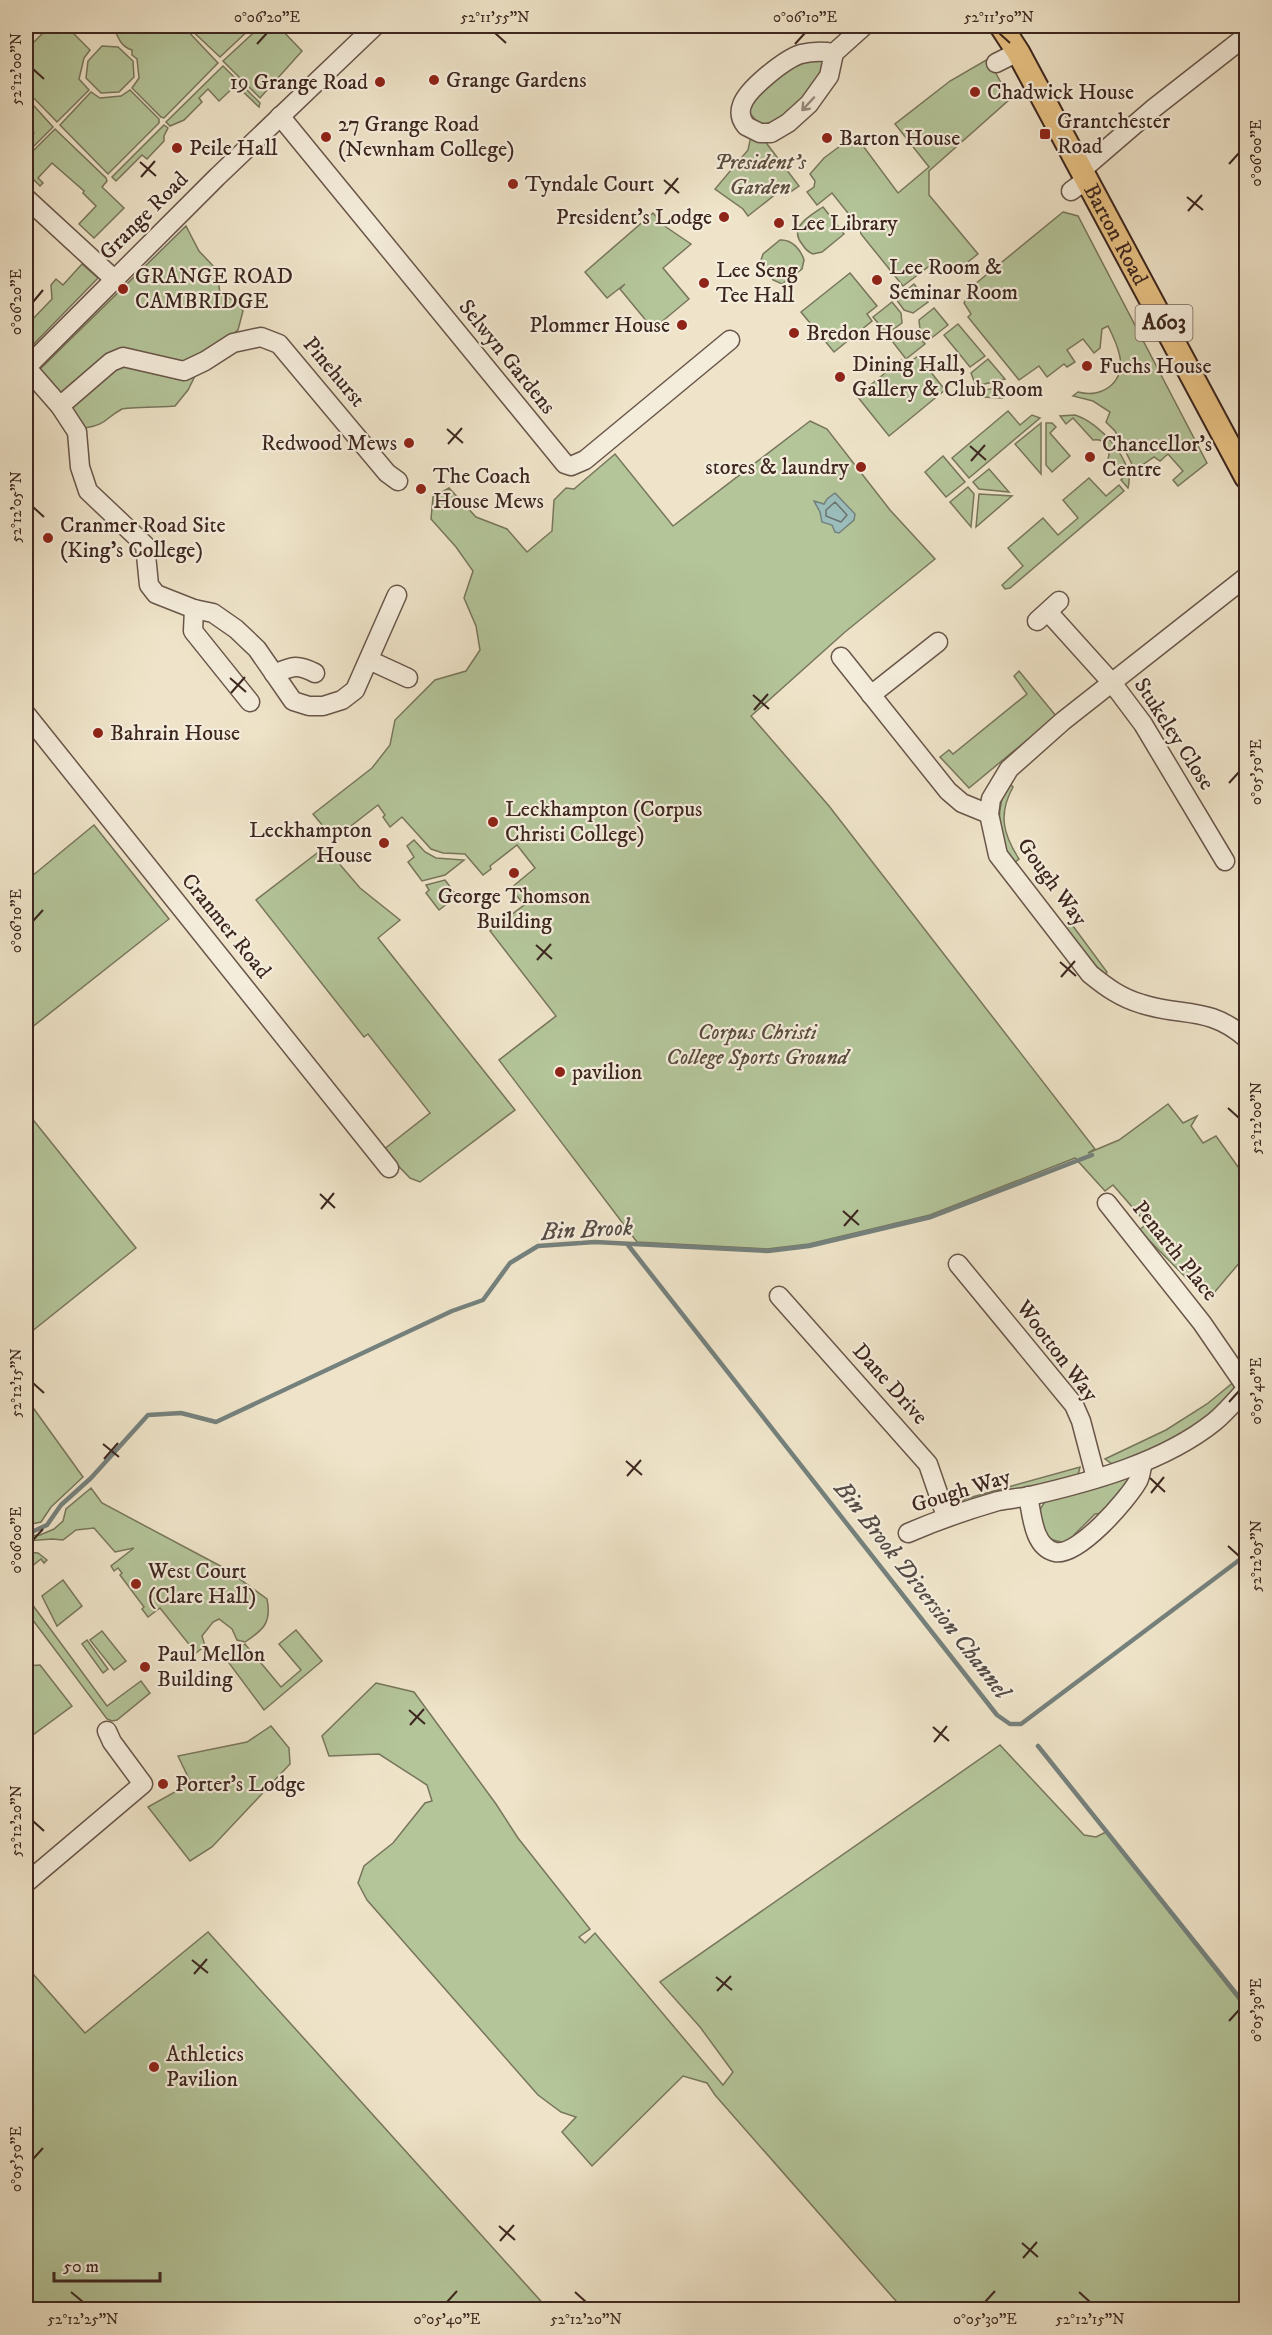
<svg xmlns="http://www.w3.org/2000/svg" width="1272" height="2335" viewBox="0 0 1272 2335" font-family="'IM FELL DW Pica',serif">
<style>
.green{fill:#b4c59a;stroke:#78765c;stroke-width:1.5}
.water{fill:#9bbebc;stroke:#75817d;stroke-width:1.5}
.lines{fill:none;stroke-linecap:round;stroke-linejoin:round}
.shore{stroke:#6c726e;stroke-width:1.5}
.stream{stroke:#75817d;stroke-width:4.5}
.minor-casing{stroke:#69564a;stroke-width:21}
.major-casing{stroke:#3c261f;stroke-width:26}
.minor{stroke:#f5eddc;stroke-width:18}
.major{stroke:#e8c284;stroke-width:22}
.oneway{stroke:#988a7e}
.ticks{fill:none;stroke:#3c261f;stroke-width:2}
.poi-dot{fill:#8f2418;stroke:#f5eddc;stroke-width:2}
.labels{text-anchor:middle;dominant-baseline:central;stroke-width:4.5;stroke-linejoin:round;paint-order:stroke}
.shield{fill:#f5eddc;stroke:#746258;stroke-width:1.5}
.shield-label{font-size:21px;font-weight:bold;fill:#3c261f}
.poi-label{font-size:22px;fill:#3c261f;stroke:#f5eddc;text-anchor:start}
.park-label{font-size:22px;font-style:italic;fill:#5a4e3e;stroke:#f5eddc}
.street-label{font-size:22px;fill:#3c261f;stroke:#f5eddc}
.water-label{font-size:24px;font-style:italic;fill:#544c46;stroke:#f5eddc}
.neatline{fill:none;stroke:#3c261f;stroke-width:2}
.ticks-label{font-size:15px;text-anchor:middle;fill:#3c261f}
</style>
<rect width="100%" height="100%" fill="#efe4c9"/>
<filter id="stains"><feTurbulence type="fractalNoise" baseFrequency=".00333" numOctaves="4"/><feColorMatrix values="0 0 0 0 .2 0 0 0 0 .09 0 0 0 0 .02 0 0 0 .5 -.17"/></filter>
<radialGradient id="worn" r=".72"><stop offset=".6" stop-color="#630" stop-opacity="0"/><stop offset="1" stop-color="#630" stop-opacity=".3"/></radialGradient>
<g class="green">
<path d="M50,26H66L90,50L84,58L79,79L89,90L57,122L26,90V50Z"/>
<path d="M113,26H183L218,63L164,118L161,117L132,88L139,78L137,59L132,55V50C120,46 118,37 113,26Z"/>
<path d="M187,26H253L220,57Z"/>
<path d="M261,26H278L302,51L260,98L223,61Z"/>
<path d="M102,46L118,47L133,61L134,77L119,92L101,93L86,78L88,61Z"/>
<path d="M802,59H824L826,63L813,89L779,120L765,124L758,123L749,112L752,99Z"/>
<path d="M988,59L1010,99L929,171V195L978,254L955,272L949,269L939,273L932,264L903,286L861,234L860,228L832,193L817,205L807,192L814,187L815,181L810,174L824,158L855,135L898,193L929,167L895,124L950,81Z"/>
<path d="M223,66L260,103L259,107L236,85L219,101L208,89L199,98L202,102L184,120L170,126L166,122Z"/>
<path d="M130,90L159,119V123L108,174L60,125L91,92L100,98L121,96Z"/>
<path d="M26,97L53,127L26,154V147L29,143L27,140L34,133L32,128L26,124L27,106Z"/>
<path d="M164,125L168,128L164,136V141L147,159L142,155L116,181L112,177Z"/>
<path d="M55,129L106,178L107,181L102,187L124,208L94,238L79,224L96,206L83,193L84,191L52,163L38,178L43,183L40,186L26,172V158Z"/>
<path d="M751,136L764,140L799,186L786,195L781,190L748,216L743,209L715,189L748,150Z"/>
<path d="M823,207L844,234L822,252L813,254C808,252 805,249 802,244C788,227 810,216 823,207Z"/>
<path d="M1063,212L1078,216L1207,463L1178,486L1173,480L1183,471L1168,454L1160,461L1154,457L1135,470L1115,431L1106,422L1110,412L1093,401L1073,396L1078,392C1104,399 1127,380 1119,353C1117,344 1112,334 1108,326L1102,329L1100,348L1094,353L1083,339L1067,350L1075,362L1067,367L1064,364L1047,377L1039,366L1019,380L968,317L971,314L964,303L969,294V289Z"/>
<path d="M653,213L666,227L691,244L663,268L689,299L653,329L620,289L625,284L607,298L585,272Z"/>
<path d="M186,226L199,251L217,270L220,294L236,301L243,311L238,330L206,354L188,390L175,406C166,407 126,407 122,409C105,418 107,425 84,428L38,371Z"/>
<path d="M780,240C792,239 801,250 804,260L802,269L782,284L773,280L760,263L763,254Z"/>
<path d="M82,264L98,278L26,352V326L52,299L51,285L56,279L63,285Z"/>
<path d="M850,273L877,306L867,314L872,321L834,352L801,312Z"/>
<path d="M914,284L928,302L913,313L904,310L896,299Z"/>
<path d="M892,302L901,313L902,323L887,334L873,317Z"/>
<path d="M934,308L948,325L929,340L920,329L919,320Z"/>
<path d="M958,324L985,356L970,367L944,335Z"/>
<path d="M907,330L915,332L925,344L906,359L892,341Z"/>
<path d="M918,356L945,390L889,436L857,396L901,360L906,365Z"/>
<path d="M988,359L1005,379L976,386L971,373Z"/>
<path d="M1009,386L1013,390L1003,398L981,397L978,391Z"/>
<path d="M1008,411L1020,425L1032,415L1040,418L969,478L952,458Z"/>
<path d="M1075,415C1099,422 1136,462 1128,488L1121,480L1123,477L1108,459C1112,448 1104,438 1093,440L1073,418L1066,424L1060,416Z"/>
<path d="M810,421L827,429L890,510L935,559L845,632L751,716L829,806L1095,1149L1088,1153L1119,1140L1168,1104L1183,1123L1197,1116L1191,1126L1203,1143L1216,1136L1246,1178V1255L1208,1300L1139,1230L1147,1224L1113,1185L1105,1191L1075,1158L930,1215L809,1244L767,1249L637,1242L499,1060L556,1016L490,931L524,905L511,888L535,868L517,845L490,866L491,869L483,875L465,854L443,853L431,849L402,817L390,827L383,817L385,815L378,805L334,839L313,814L372,768L390,745L395,720L435,680L466,671L480,650L476,626L464,598L473,571L456,547L431,519L433,497L449,488L476,517L507,529L527,552L552,531L554,500L566,488L574,489L615,454L673,526Z"/>
<path d="M1041,423V474L1015,444Z"/>
<path d="M1046,423H1052L1056,427L1050,433L1070,456L1052,472L1046,465Z"/>
<path d="M943,456L965,482L946,497L925,472Z"/>
<path d="M989,469L1009,492L979,489L973,482Z"/>
<path d="M1089,478L1106,496L1119,485L1124,491L1010,588L1005,589L1002,585L1023,566L1008,548L1043,518L1058,535L1078,518L1063,500Z"/>
<path d="M968,487L974,494L971,527L950,502Z"/>
<path d="M979,494L1012,496L976,527Z"/>
<path d="M1019,671L1056,716L969,788L940,757L949,750L953,754L1027,694L1014,676Z"/>
<path d="M1008,782L1013,787C998,814 1003,834 1019,859L1014,863C995,838 996,809 1008,782Z"/>
<path d="M94,825L169,919L26,1032V881Z"/>
<path d="M414,840L425,852L436,858L464,860L445,875L422,881L408,862L414,857L407,846Z"/>
<path d="M325,847L360,888L400,920L378,938L515,1110L420,1182L410,1178L383,1150L430,1113L368,1034L364,1037L256,900Z"/>
<path d="M445,880L457,896L439,910L426,893L429,890L426,885Z"/>
<path d="M1070,922L1107,972L1105,977L1064,927Z"/>
<path d="M26,1111L136,1248L26,1336Z"/>
<path d="M1235,1381L1236,1393L1194,1429L1129,1461L1112,1464L1105,1459L1166,1430L1207,1404Z"/>
<path d="M34,1409L83,1477L51,1507L41,1522L27,1525H26V1416Z"/>
<path d="M1080,1467L1078,1475L968,1503L963,1501L965,1499Z"/>
<path d="M1131,1476L1105,1513L1095,1514L1074,1535L1076,1540C1047,1550 1025,1520 1048,1499Z"/>
<path d="M91,1488L102,1503L226,1569L267,1599C272,1623 263,1630 245,1642L237,1640L232,1629L219,1619L213,1622L202,1636L205,1646L196,1653L160,1608L148,1617L142,1609L144,1607L120,1575L122,1573L118,1568L114,1571L111,1566L134,1548L115,1552L94,1528L76,1530L63,1540L52,1539L26,1541V1536L40,1535L54,1529L63,1521L66,1509Z"/>
<path d="M26,1552L38,1553L47,1560L44,1563L41,1559L26,1571Z"/>
<path d="M63,1580L82,1606L57,1626L42,1596Z"/>
<path d="M26,1596L107,1706L141,1681L150,1693L117,1720L112,1721L107,1719L26,1611Z"/>
<path d="M296,1630L322,1661L264,1710L226,1659L245,1644L281,1687L301,1670L279,1644Z"/>
<path d="M102,1631L126,1661L114,1670L90,1640Z"/>
<path d="M87,1640L108,1669L103,1673L82,1644Z"/>
<path d="M40,1665L72,1706L26,1740V1666Z"/>
<path d="M376,1683L414,1692L496,1804L518,1838L590,1929L579,1937L585,1943L595,1933L723,2085L733,2072L700,2027L660,1982L1000,1745L1084,1835L1096,1837L1106,1832L1246,2009V2309H903L715,2095L707,2083L683,2076L592,2166L562,2132L576,2117L561,2112L538,2095L367,1900L358,1883L364,1866L393,1843L425,1803L432,1801L427,1785L379,1754L329,1756L322,1736Z"/>
<path d="M271,1726L289,1748L290,1764L212,1847L190,1861L148,1807L191,1783L178,1756L247,1742Z"/>
<path d="M208,1932L548,2309H26V1966L85,2033Z"/>
</g>
<path class="water" d="M835,493L855,514L854,520L839,533L835,532L832,525L822,522L820,512L814,501L824,504L827,499Z"/>
<g class="lines">
<path class="shore" d="M835,502L847,515L841,522L826,516V510Z"/>
<g class="stream">
<path d="M628,1245L997,1715L1010,1724H1021L1246,1555"/>
<path d="M26,1529L34,1531L47,1525L61,1505L91,1478L148,1415L181,1413L216,1422L452,1311L483,1300L510,1263L538,1246L595,1242L768,1251L809,1246L931,1217L1092,1155"/>
<path d="M1038,1746L1246,2006"/>
</g>
<g class="minor-casing">
<g id="minor">
<path d="M834,53C822,51 813,51 801,54C785,59 747,89 742,105C739,113 741,120 746,126L760,133H771L788,123L809,104L829,76L834,53L864,26"/>
<path d="M996,63L1018,52"/>
<path d="M280,116L565,464L571,466L585,460L730,340"/>
<path d="M1082,170L1154,108L1246,36"/>
<path d="M1071,191L1086,180"/>
<path d="M26,198L114,279"/>
<path d="M26,367L60,406L77,432L80,467L88,491L145,545L149,585L156,594L194,609L213,613L236,629L257,649L293,701L309,706H323L342,700L355,690L397,595"/>
<path d="M26,368L217,177L375,26"/>
<path d="M60,406L111,362L123,357L184,371L205,361L233,343L261,337L279,344L387,473L398,481"/>
<path d="M1246,577L1063,721L1009,769L991,799L989,814L998,855L1090,974C1106,987 1121,998 1142,1004C1183,1017 1209,1006 1246,1038"/>
<path d="M194,609L193,631L250,702"/>
<path d="M1049,613L1113,684L1143,724L1225,861"/>
<path d="M1037,621L1059,601"/>
<path d="M841,657L948,791L962,803L989,814"/>
<path d="M369,660L408,678"/>
<path d="M274,674C293,666 297,664 315,673"/>
<path d="M871,695L938,642"/>
<path d="M26,714L389,1168"/>
<path d="M1107,1203L1202,1323L1246,1387"/>
<path d="M958,1264L1074,1405L1081,1421L1096,1478"/>
<path d="M779,1296L928,1464L946,1516"/>
<path d="M1028,1496C1032,1514 1033,1547 1055,1552C1078,1557 1128,1499 1138,1481C1141,1475 1141,1469 1143,1463"/>
<path d="M908,1533C938,1520 967,1510 998,1501C1009,1499 1019,1498 1030,1496C1091,1482 1164,1462 1214,1422C1226,1412 1236,1400 1246,1389"/>
<path d="M26,1883L143,1784L112,1742L107,1731"/>
</g>
</g>
<g class="major-casing">
<g id="major">
<path id="s1" d="M1001,26L1018,52L1246,477"/>
</g>
</g>
<use href="#minor" class="minor"/>
<use href="#major" class="major"/>
</g>
<defs><path id="oneway-shaft" d="M-6 0H5M1.5-3L5.5 0L1.5 3" fill="none" stroke-width="1.6" stroke-linecap="round" stroke-linejoin="round" transform="scale(1.5)"/></defs>
<use class="oneway" href="#oneway-shaft" transform="translate(808 104) rotate(133)"/>
<path class="ticks" d="M495,33L506,43M999,33L1010,43M257,44L267,33M795,44L805,33M33,69L44,79M140,162L156,176M1229,164L1239,153M141,177L155,161M664,180L679,193M665,194L678,178M1187,197L1203,210M1188,211L1202,195M33,302L43,290M447,429L463,443M448,444L462,428M970,446L986,460M971,461L985,445M33,507L44,517M230,678L246,692M231,693L245,677M753,695L769,709M754,710L768,694M1229,783L1239,772M33,921L43,910M536,945L552,959M537,960L551,944M1060,962L1076,976M1061,977L1075,961M1228,1108L1239,1118M320,1194L335,1208M321,1209L334,1193M843,1211L859,1225M844,1226L858,1210M33,1383L44,1393M1229,1402L1239,1391M103,1444L119,1457M104,1459L118,1443M626,1461L642,1475M627,1476L641,1460M1150,1478L1165,1492M1151,1493L1164,1477M33,1540L43,1529M1228,1546L1239,1556M409,1710L425,1724M410,1725L424,1709M933,1727L949,1741M934,1742L947,1726M33,1821L44,1831M192,1960L208,1973M194,1974L207,1959M716,1977L732,1990M717,1991L731,1976M1229,2021L1239,2010M33,2159L43,2148M499,2226L515,2240M500,2241L514,2225M1022,2243L1038,2257M1023,2258L1037,2242M71,2292L83,2302M575,2292L586,2302M1079,2292L1090,2302M447,2302L457,2291M985,2302L995,2291"/>
<g class="poi-dot">
<circle cx="434" cy="80" r="6"/>
<circle cx="380" cy="82" r="6"/>
<circle cx="975" cy="92" r="6"/>
<rect x="1039" y="128" width="12" height="12" rx="3"/>
<circle cx="326" cy="137" r="6"/>
<circle cx="827" cy="138" r="6"/>
<circle cx="177" cy="148" r="6"/>
<circle cx="513" cy="184" r="6"/>
<circle cx="724" cy="217" r="6"/>
<circle cx="779" cy="223" r="6"/>
<circle cx="877" cy="280" r="6"/>
<circle cx="704" cy="283" r="6"/>
<circle cx="123" cy="289" r="6"/>
<circle cx="682" cy="325" r="6"/>
<circle cx="794" cy="333" r="6"/>
<circle cx="1087" cy="366" r="6"/>
<circle cx="840" cy="377" r="6"/>
<circle cx="409" cy="443" r="6"/>
<circle cx="1090" cy="457" r="6"/>
<circle cx="861" cy="467" r="6"/>
<circle cx="421" cy="489" r="6"/>
<circle cx="48" cy="538" r="6"/>
<circle cx="98" cy="733" r="6"/>
<circle cx="493" cy="822" r="6"/>
<circle cx="384" cy="843" r="6"/>
<circle cx="514" cy="873" r="6"/>
<circle cx="560" cy="1072" r="6"/>
<circle cx="136" cy="1584" r="6"/>
<circle cx="145" cy="1667" r="6"/>
<circle cx="163" cy="1784" r="6"/>
<circle cx="154" cy="2067" r="6"/>
</g>
<g class="labels">
<rect class="shield" x="1135.5" y="305" width="57" height="36" rx="4.5"/>
<g class="shield-label">
<text x="1164" y="323">A603</text>
</g>
<g class="poi-label">
<text x="446" y="80">Grange Gardens</text>
<text x="368" y="82" text-anchor="end">19 Grange Road</text>
<text x="987" y="92">Chadwick House</text>
<text x="1057" y="121">Grantchester<tspan x="1057" dy="25">Road</tspan></text>
<text x="338" y="124">27 Grange Road<tspan x="338" dy="25">(Newnham College)</tspan></text>
<text x="839" y="138">Barton House</text>
<text x="189" y="148">Peile Hall</text>
<text x="525" y="184">Tyndale Court</text>
<text x="712" y="217" text-anchor="end">President's Lodge</text>
<text x="791" y="223">Lee Library</text>
<text x="889" y="267">Lee Room &amp;<tspan x="889" dy="25">Seminar Room</tspan></text>
<text x="716" y="270">Lee Seng<tspan x="716" dy="25">Tee Hall</tspan></text>
<text x="135" y="276">GRANGE ROAD<tspan x="135" dy="25">CAMBRIDGE</tspan></text>
<text x="670" y="325" text-anchor="end">Plommer House</text>
<text x="806" y="333">Bredon House</text>
<text x="852" y="364">Dining Hall,<tspan x="852" dy="25">Gallery &amp; Club Room</tspan></text>
<text x="1099" y="366">Fuchs House</text>
<text x="397" y="443" text-anchor="end">Redwood Mews</text>
<text x="1102" y="444">Chancellor's<tspan x="1102" dy="25">Centre</tspan></text>
<text x="849" y="467" text-anchor="end">stores &amp; laundry</text>
<text x="433" y="476">The Coach<tspan x="433" dy="25">House Mews</tspan></text>
<text x="60" y="525">Cranmer Road Site<tspan x="60" dy="25">(King's College)</tspan></text>
<text x="110" y="733">Bahrain House</text>
<text x="505" y="809">Leckhampton (Corpus<tspan x="505" dy="25">Christi College)</tspan></text>
<text x="372" y="830" text-anchor="end">Leckhampton<tspan x="372" dy="25">House</tspan></text>
<text x="514" y="896" text-anchor="middle">George Thomson<tspan x="514" dy="25">Building</tspan></text>
<text x="572" y="1072">pavilion</text>
<text x="148" y="1571">West Court<tspan x="148" dy="25">(Clare Hall)</tspan></text>
<text x="157" y="1654">Paul Mellon<tspan x="157" dy="25">Building</tspan></text>
<text x="175" y="1784">Porter's Lodge</text>
<text x="166" y="2054">Athletics<tspan x="166" dy="25">Pavilion</tspan></text>
</g>
<g class="park-label">
<text x="760" y="162">President's<tspan x="760" dy="25">Garden</tspan></text>
<text x="757" y="1032">Corpus Christi<tspan x="757" dy="25">College Sports Ground</tspan></text>
</g>
<g class="street-label">
<text transform="translate(144 216) rotate(-45)">Grange Road</text>
<text stroke="none"><textPath href="#s1" startOffset="238">Barton Road</textPath></text>
<text transform="translate(507 357) rotate(51)">Selwyn Gardens</text>
<text transform="translate(334 372) rotate(50)">Pinehurst</text>
<text transform="translate(1174 734) rotate(57)">Stukeley Close</text>
<text transform="translate(1052 882) rotate(54)">Gough Way</text>
<text transform="translate(226 926) rotate(51)">Cranmer Road</text>
<text transform="translate(1175 1251) rotate(51)">Penarth Place</text>
<text transform="translate(1057 1351) rotate(53)">Wootton Way</text>
<text transform="translate(890 1384) rotate(48)">Dane Drive</text>
<text transform="translate(961 1491) rotate(-17)">Gough Way</text>
</g>
<g class="water-label">
<text transform="translate(587 1230) rotate(-3)">Bin Brook</text>
<text transform="translate(922 1590) rotate(52)">Bin Brook Diversion Channel</text>
</g>
</g>
<rect width="1272" height="2335" fill="none" stroke="#efe4c9" stroke-width="66"/>
<path d="M54 2272v9h106v-9" fill="none" stroke="#3c261f" stroke-width="3"/>
<text x="63" y="2272" font-size="18" fill="#3c261f" stroke="#f5eddc" stroke-width="4.5" paint-order="stroke">50 m</text>
<rect x="33" y="33" width="1206" height="2269" class="neatline"/>
<g class="ticks-label">
<text x="267" y="22">0°06'20"E</text>
<text x="495" y="22">52°11'55"N</text>
<text x="805" y="22">0°06'10"E</text>
<text x="999" y="22">52°11'50"N</text>
<text transform="translate(16 69) rotate(-90)" y="5">52°12'00"N</text>
<text transform="translate(1256 153) rotate(-90)" y="5">0°06'00"E</text>
<text transform="translate(16 302) rotate(-90)" y="5">0°06'20"E</text>
<text transform="translate(16 507) rotate(-90)" y="5">52°12'05"N</text>
<text transform="translate(1256 772) rotate(-90)" y="5">0°05'50"E</text>
<text transform="translate(16 921) rotate(-90)" y="5">0°06'10"E</text>
<text transform="translate(1256 1118) rotate(-90)" y="5">52°12'00"N</text>
<text transform="translate(16 1383) rotate(-90)" y="5">52°12'15"N</text>
<text transform="translate(1256 1391) rotate(-90)" y="5">0°05'40"E</text>
<text transform="translate(16 1540) rotate(-90)" y="5">0°06'00"E</text>
<text transform="translate(1256 1556) rotate(-90)" y="5">52°12'05"N</text>
<text transform="translate(16 1821) rotate(-90)" y="5">52°12'20"N</text>
<text transform="translate(1256 2010) rotate(-90)" y="5">0°05'30"E</text>
<text transform="translate(16 2159) rotate(-90)" y="5">0°05'50"E</text>
<text x="83" y="2324">52°12'25"N</text>
<text x="447" y="2324">0°05'40"E</text>
<text x="586" y="2324">52°12'20"N</text>
<text x="985" y="2324">0°05'30"E</text>
<text x="1090" y="2324">52°12'15"N</text>
</g>
<rect width="100%" height="100%" filter="url(#stains)"/>
<rect width="100%" height="100%" fill="url(#worn)"/>
</svg>
